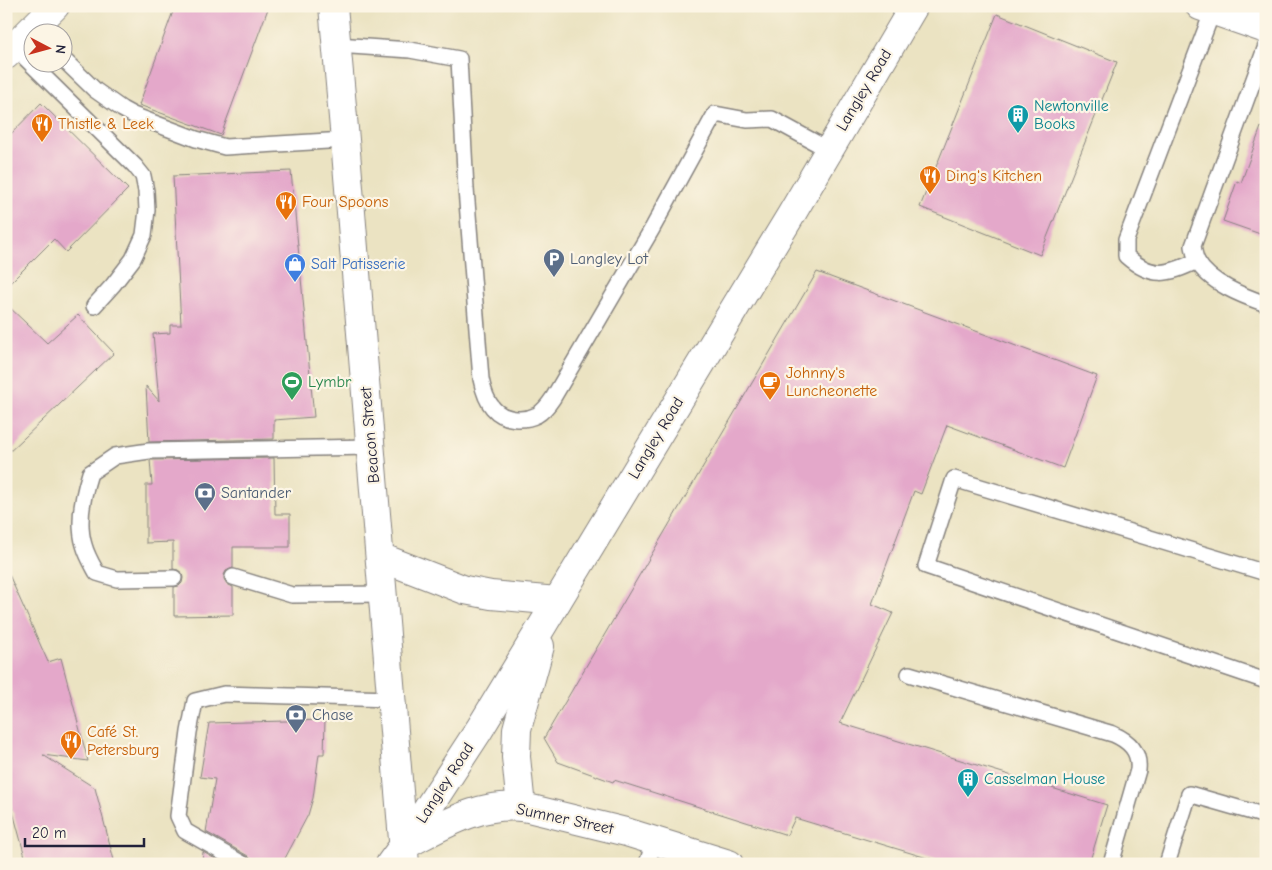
<svg xmlns="http://www.w3.org/2000/svg" width="1272" height="870" viewBox="0 0 1272 870" font-family="'Comic Neue',sans-serif">
<style>
.green{fill:#aad784;stroke:#667c60}
.building{fill:#e4a8ca}
.lines{fill:none;stroke-linecap:round;stroke-linejoin:round}
.lane-casing{stroke:#86827e;stroke-width:18}
.street-casing{stroke:#86827e;stroke-width:30}
.secondary-casing{stroke:#86827e;stroke-width:30}
.primary-casing{stroke:#86827e;stroke-width:30}
.lane{stroke:#fff;stroke-width:15}
.street{stroke:#fff;stroke-width:28}
.secondary{stroke:#fff;stroke-width:28}
.primary{stroke:#fff;stroke-width:28}
.labels{text-anchor:middle;dominant-baseline:central;stroke-width:4.5;stroke-linejoin:round;paint-order:stroke}
.street-label{font-size:16px;fill:#22223b;stroke:#fcf5e5}
.culture-label{font-size:16px;fill:#0d838f;stroke:#fcf5e5;text-anchor:start}
.food-label{font-size:16px;fill:#c56008;stroke:#fcf5e5;text-anchor:start}
.service-label{font-size:16px;fill:#4e5e75;stroke:#fcf5e5;text-anchor:start}
.shop-label{font-size:16px;fill:#366cbe;stroke:#fcf5e5;text-anchor:start}
.leisure-label{font-size:16px;fill:#27864d;stroke:#fcf5e5;text-anchor:start}
</style>
<rect width="100%" height="100%" fill="#fcf5e5"/>
<filter id="ink" filterUnits="userSpaceOnUse"><feTurbulence type="fractalNoise" baseFrequency=".02" numOctaves="2"/><feDisplacementMap in="SourceGraphic" scale="10" xChannelSelector="R" yChannelSelector="G"/><feConvolveMatrix kernelMatrix="1 2 1 2 8 2 1 2 1" color-interpolation-filters="sRGB"/></filter>
<filter id="wash" filterUnits="userSpaceOnUse"><feTurbulence type="fractalNoise" baseFrequency=".0096" numOctaves="4" result="noise"/><feDisplacementMap in="SourceGraphic" scale="20" xChannelSelector="R" yChannelSelector="G"/><feGaussianBlur stdDeviation="1.12" result="paint"/><feColorMatrix in="noise" values="0 0 0 0 0 0 0 0 0 0 0 0 0 0 0 0 0 1.4 0 .05"/><feComposite in="paint" operator="in"/></filter>
<g filter="url(#wash)">
<rect width="100%" height="100%" fill="#ebe3c2"/>
<path class="green" d="M1241,6H1266V15Z"/>
<g id="blocks">
<g class="building">
<path d="M175,6H269L221,135L139,105Z"/>
<path d="M997,14L1117,62L1040,255L920,207Z"/>
<path d="M41,103L128,189L66,252L54,239L6,287V139Z"/>
<path d="M1261,127L1266,128V236L1223,221L1237,181L1241,183Z"/>
<path d="M291,171L314,417L274,420V439L149,442L146,386L159,401L153,334L170,333V325H181L173,176Z"/>
<path d="M817,272L1097,376L1063,468L947,425L921,494L914,491L872,604L893,613L840,723L1107,805L1089,864H947L795,818L787,835L614,780L613,782L558,762L544,738Z"/>
<path d="M6,304L47,343L78,315L114,353L6,455Z"/>
<path d="M274,458L275,514H290V547H233V568L226,571L224,575V579L227,584L233,587V615L174,616V587L179,586L182,583L183,578L182,573L178,570L173,569V542L146,543V485H152L150,460Z"/>
<path d="M6,568L48,662L61,658L88,761L43,755L95,788L115,864H27L6,786Z"/>
<path d="M325,720L324,754H319L313,798L308,815L282,864H252L251,859L248,856L206,832L215,779L200,777L209,723Z"/>
<path d="M203,852L224,864H202Z"/>
</g>
</g>
</g>
<g filter="url(#ink)">
<use href="#blocks" fill-opacity="0" stroke="#86827e" stroke-width="1"/>
<g class="lines">
<g class="lane-casing">
<g id="lane">
<path d="M337,45L410,50L459,59L466,189L481,379C483,389 486,400 493,408C503,420 523,422 537,415C544,411 549,404 553,398L652,229L715,114L747,120L772,119L829,150"/>
<path d="M1266,46L1193,246C1194,251 1195,257 1197,261C1209,283 1243,296 1266,304"/>
<path d="M14,47L135,166L143,176L146,191L147,210L144,235L133,259L113,285L94,306"/>
<path d="M62,58L95,90L122,109L133,115L196,139L225,147L345,140"/>
<path d="M1197,261C1167,275 1152,279 1126,256V240L1213,10"/>
<path d="M1266,573L954,479L926,566L1266,681"/>
<path d="M233,577L292,595L383,594"/>
<path d="M174,578L117,579L97,573C92,564 87,556 84,545C77,522 83,495 90,473L115,456L149,451L371,447"/>
<path d="M909,674L1113,734C1129,741 1140,751 1138,770L1111,864"/>
<path d="M243,864L185,831L178,816L189,732L195,701L224,694L391,699"/>
<path d="M647,864L654,841"/>
<path d="M1167,864L1189,794L1266,816"/>
</g>
</g>
<g class="street-casing">
<g id="street">
<path d="M1200,6L1266,29"/>
<path d="M6,55L55,6"/>
</g>
</g>
<g class="secondary-casing">
<g id="secondary">
<path d="M521,807L516,757L517,729L540,646"/>
<path d="M405,845C444,825 482,800 528,808L626,832L729,864"/>
<path d="M390,864L404,845L479,730L541,628L791,215L914,6"/>
</g>
</g>
<g class="primary-casing">
<g id="primary">
<path d="M333,6L345,140L405,864"/>
<path d="M380,557L465,590L491,595L557,601"/>
</g>
</g>
<use href="#lane" class="lane"/>
<use href="#street" class="street"/>
<use href="#secondary" class="secondary"/>
<use href="#primary" class="primary"/>
</g>
</g>
<defs>
<g id="building-pin" transform="scale(1.125)"><path d="M0 17L-7.5 6A9.5 9.5 0 1 1 7.5 6Z" fill="#0f9aa8" stroke="#fcf5e5"/><path d="M-4-6H4V6H1V3H-1V6H-4ZM-2.5-4.3h1.7v1.8h-1.7ZM.8-4.3h1.7v1.8H.8ZM-2.5-1h1.7V.8h-1.7ZM.8-1h1.7V.8H.8Z" fill="#fff"/></g>
<g id="restaurant-pin" transform="scale(1.125)"><path d="M0 17L-7.5 6A9.5 9.5 0 1 1 7.5 6Z" fill="#e8710a" stroke="#fcf5e5"/><path d="M-5-6h1v4h1v-4h1v4h1v-4h1v5L-1.5 .5V6h-2V.5L-5-1ZM5-6V6H3V1.5H1.5Q1.5-4 5-6Z" fill="#fff"/></g>
<g id="parking-pin" transform="scale(1.125)"><path d="M0 17L-7.5 6A9.5 9.5 0 1 1 7.5 6Z" fill="#5c6f8a" stroke="#fcf5e5"/><path d="M-3.5-5.5H1a3.5 3.5 0 0 1 0 7H-1V5.5H-3.5ZM-1-3.4V-.6H.8a1.4 1.4 0 0 0 0-2.8Z" fill="#fff"/></g>
<g id="shop-pin" transform="scale(1.125)"><path d="M0 17L-7.5 6A9.5 9.5 0 1 1 7.5 6Z" fill="#3f7fe0" stroke="#fcf5e5"/><path d="M-5-2.5h2.3a2.7 3.5 0 0 1 5.4 0H5L5.5 6h-11ZM-1.5-2.5h3a1.5 2.3 0 0 0-3 0Z" fill="#fff"/></g>
<g id="stadium-pin" transform="scale(1.125)"><path d="M0 17L-7.5 6A9.5 9.5 0 1 1 7.5 6Z" fill="#2e9e5b" stroke="#fcf5e5"/><path d="M0-5a6.5 5 0 1 0 0 10a6.5 5 0 1 0 0-10ZM-3.5-1.8h7v3.6h-7Z" fill="#fff"/></g>
<g id="cafe-pin" transform="scale(1.125)"><path d="M0 17L-7.5 6A9.5 9.5 0 1 1 7.5 6Z" fill="#e8710a" stroke="#fcf5e5"/><path d="M-5.5-4.5H6V0H3Q3 3.5 0 3.5H-2.5Q-5.5 3.5-5.5 0ZM3-3.2v2h1.7v-2ZM-6 4.5H4V6H-6Z" fill="#fff"/></g>
<g id="bank-pin" transform="scale(1.125)"><path d="M0 17L-7.5 6A9.5 9.5 0 1 1 7.5 6Z" fill="#5c6f8a" stroke="#fcf5e5"/><path d="M-6-4H6V4H-6ZM0-2.3a2.3 2.3 0 1 0 0 4.6a2.3 2.3 0 1 0 0-4.6Z" fill="#fff"/></g>
</defs>
<g fill-rule="evenodd">
<use href="#building-pin" x="1018" y="115"/>
<use href="#restaurant-pin" x="42" y="124"/>
<use href="#restaurant-pin" x="930" y="176"/>
<use href="#restaurant-pin" x="286" y="202"/>
<use href="#parking-pin" x="554" y="259"/>
<use href="#shop-pin" x="295" y="264"/>
<use href="#stadium-pin" x="292" y="382"/>
<use href="#cafe-pin" x="770" y="382"/>
<use href="#bank-pin" x="205" y="493"/>
<use href="#bank-pin" x="296" y="715"/>
<use href="#restaurant-pin" x="71" y="741"/>
<use href="#building-pin" x="968" y="779"/>
</g>
<g class="labels">
<g class="street-label">
<text transform="translate(864 90) rotate(-59)">Langley Road</text>
<text transform="translate(370 435) rotate(-95)">Beacon Street</text>
<text transform="translate(656 438) rotate(-59)">Langley Road</text>
<text transform="translate(445 783) rotate(-57)">Langley Road</text>
<text transform="translate(565 819) rotate(12)">Sumner Street</text>
</g>
<g class="culture-label">
<text x="1034" y="106">Newtonville<tspan x="1034" dy="18">Books</tspan></text>
<text x="984" y="779">Casselman House</text>
</g>
<g class="food-label">
<text x="58" y="124">Thistle &amp; Leek</text>
<text x="946" y="176">Ding's Kitchen</text>
<text x="302" y="202">Four Spoons</text>
<text x="786" y="373">Johnny's<tspan x="786" dy="18">Luncheonette</tspan></text>
<text x="87" y="732">Café St.<tspan x="87" dy="18">Petersburg</tspan></text>
</g>
<g class="service-label">
<text x="570" y="259">Langley Lot</text>
<text x="221" y="493">Santander</text>
<text x="312" y="715">Chase</text>
</g>
<g class="shop-label">
<text x="311" y="264">Salt Patisserie</text>
</g>
<g class="leisure-label">
<text x="308" y="382">Lymbr</text>
</g>
</g>
<rect width="1272" height="870" fill="none" stroke="#fcf5e5" stroke-width="25"/>
<g transform="translate(48 48) rotate(96)"><circle r="24" fill="#fcf5e5" stroke="#a5a1a1"/>
<path d="M0-4L9 19L0 12L-9 19Z" fill="#c8321e"/>
<text y="-8" font-size="14" font-weight="bold" text-anchor="middle" fill="#22223b">N</text>
</g>
<path d="M25 838v8h119v-8" fill="none" stroke="#22223b" stroke-width="2.5"/>
<text x="32" y="838" font-size="15" fill="#22223b" stroke="#fcf5e5" stroke-width="4" paint-order="stroke">20 m</text>
</svg>
